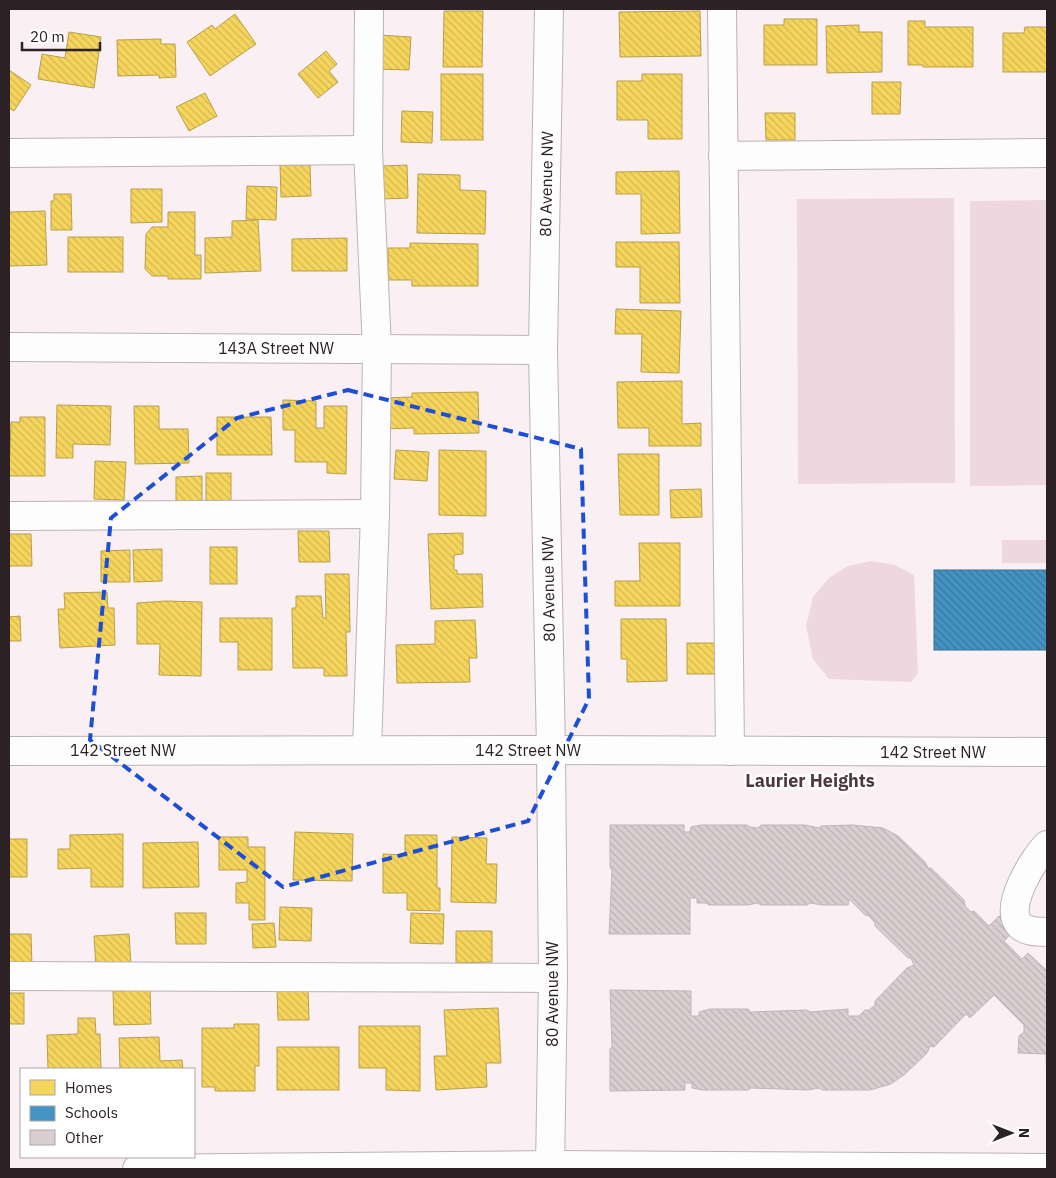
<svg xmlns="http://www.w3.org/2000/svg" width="1056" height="1178" viewBox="0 0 1056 1178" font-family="'IBM Plex Sans',sans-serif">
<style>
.park{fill:#eed7de}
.homes{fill:url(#homes-back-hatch);stroke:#b99f4b}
.schools{fill:url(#schools-back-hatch);stroke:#3c7193}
.building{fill:url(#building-back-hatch);stroke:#c0b6b9}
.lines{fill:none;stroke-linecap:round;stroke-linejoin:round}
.minor-casing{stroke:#bcb2b5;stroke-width:30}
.minor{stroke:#fefdfd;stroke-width:28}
.marked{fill:none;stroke:#1d4ed8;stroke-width:4;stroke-dasharray:10 6;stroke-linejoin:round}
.labels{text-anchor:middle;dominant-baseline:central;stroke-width:5;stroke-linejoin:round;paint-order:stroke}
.street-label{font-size:16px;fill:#2c2124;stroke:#fefefe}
.neighbourhood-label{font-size:18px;font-weight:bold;fill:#4d373e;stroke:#fefefe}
</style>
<defs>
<pattern id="homes-back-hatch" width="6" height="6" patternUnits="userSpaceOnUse" patternTransform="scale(1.25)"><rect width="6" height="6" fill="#f6d55c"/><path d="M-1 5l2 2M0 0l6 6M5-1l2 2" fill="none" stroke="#d3b750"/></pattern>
<pattern id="schools-back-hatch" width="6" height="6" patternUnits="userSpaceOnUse" patternTransform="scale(1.25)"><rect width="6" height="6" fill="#4393c3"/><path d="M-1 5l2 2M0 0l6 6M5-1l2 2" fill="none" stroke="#38789e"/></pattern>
<pattern id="building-back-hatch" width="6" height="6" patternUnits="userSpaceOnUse" patternTransform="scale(1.25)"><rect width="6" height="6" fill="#daced1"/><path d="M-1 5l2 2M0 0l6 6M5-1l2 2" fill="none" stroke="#bbb1b3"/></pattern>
</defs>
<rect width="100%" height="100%" fill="#faf0f3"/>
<g class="park">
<path d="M954,198L955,483L798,484L797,199Z"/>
<path d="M1047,200V485L970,486V201Z"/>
<rect x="1002" y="540" width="45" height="23"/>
<path d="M871,561L895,565L914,575L918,673L911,682L829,679L813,659L806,626L813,597L829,578L848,566Z"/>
</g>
<g class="homes">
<path d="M444,11H483L482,67H443Z"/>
<path d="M700,11L701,56L620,57L619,12Z"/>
<path d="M235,14L256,44L210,76L187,42L212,25L215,29Z"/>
<path d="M784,19H817V65H764V25H784Z"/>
<path d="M908,21H925V27H973V67H923V65H908Z"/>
<path d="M859,25V32H882V72L827,73L826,26Z"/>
<path d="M1025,27H1047V72H1003V33H1024Z"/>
<path d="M69,32L101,37L94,88L38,79L42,54L65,58Z"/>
<path d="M379,35L411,37L409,70L377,69Z"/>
<path d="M161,39V44H175L176,77L159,78V75L118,76L117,40Z"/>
<path d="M326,51L337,64L329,71L338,82L318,98L298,74Z"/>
<path d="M9,70L31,85L14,111L9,108Z"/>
<rect x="441" y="74" width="42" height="66"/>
<path d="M642,74H682V139H648V120H617V81H642Z"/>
<path d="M872,82H901L900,114H872Z"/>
<path d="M205,93L217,116L189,131L176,107Z"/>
<path d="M402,111L433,112L432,143L401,142Z"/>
<path d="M765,113H795V140H766Z"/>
<path d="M280,165H310L311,196L281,197Z"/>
<path d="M407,165L408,198L381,199L380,166Z"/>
<path d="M679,171L680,233L641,234V194H616V172Z"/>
<path d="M418,174L460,175V190L486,191L485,234L417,233Z"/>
<path d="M247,186L277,187L276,220L246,219Z"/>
<path d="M131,189H162V222L131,223Z"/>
<path d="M54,194H71L72,230H51V201H54Z"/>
<path d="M45,211L47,265L9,266V212Z"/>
<path d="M168,212H195V255H201V279H168V276H152L145,269L146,234L152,227H168Z"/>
<path d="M258,220L261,271L205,273V238L232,237V221Z"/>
<rect x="68" y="237" width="55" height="35"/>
<path d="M347,238V271H292V239Z"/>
<path d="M616,242H679L680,303H640V267H616Z"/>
<path d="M410,243L478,244V286H412V280H388V248H410Z"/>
<path d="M616,309L681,311L679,373L641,372L642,334H615Z"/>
<path d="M682,381V424L701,423V446H649V428H618L617,382Z"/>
<path d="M478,392L479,433L414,434V428L382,429L381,398L412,397V393Z"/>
<path d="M283,400L316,401V428H324V406H347L346,474L327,473V462H295V430H283Z"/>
<path d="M57,405L111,406L110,445L73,444V458H56Z"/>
<path d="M134,406H159V429H188L189,463L135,464Z"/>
<path d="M20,417H45V476H9L11,422H20Z"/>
<path d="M217,417H271L272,455H217Z"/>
<path d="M396,450L429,452L427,481L394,479Z"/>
<path d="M439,450L486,451V516L439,515Z"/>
<path d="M618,454H659V515H620Z"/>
<path d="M95,461L126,462L124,500L94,499Z"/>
<rect x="206" y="473" width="25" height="32"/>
<path d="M202,476V503L176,504V477Z"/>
<path d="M701,489L702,517L671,518L670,490Z"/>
<path d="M298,531H329L330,562H299Z"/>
<path d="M463,533V554L454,555V570H457V574H482L483,607L431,609L428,534Z"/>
<path d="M9,534H31L32,566H9Z"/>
<path d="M639,543H680V606H615V581H640Z"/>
<rect x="210" y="547" width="27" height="37"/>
<path d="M162,549V581L134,582L133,550Z"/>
<path d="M130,550V582H101V551Z"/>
<path d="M325,574H349L350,632H346L347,676H324V668H293L292,608H296V596H321L323,618H326Z"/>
<path d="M107,592L108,608H114L115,645L60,648L58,609H65L64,593Z"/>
<path d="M166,601L202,602L201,676L159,675L160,644H137V603Z"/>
<path d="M20,616L21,641H9V617Z"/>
<path d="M220,618H272V670H238V642H220Z"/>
<path d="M621,619H666L667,681L627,682V659H621Z"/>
<path d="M475,620L477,658H469L470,682L397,683L396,645L435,644V621Z"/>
<rect x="687" y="643" width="31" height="31"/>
<path d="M295,832L353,834L352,881L293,880Z"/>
<path d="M123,834V887H91V868L58,869V849H70V835Z"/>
<path d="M405,835H437V888H440V911L407,910V893H383V854L405,855Z"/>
<path d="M219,837H248V847H265V920H249V903H236V883L247,882V870H219Z"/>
<path d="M452,837L487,838L486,864H497L496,903L451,902Z"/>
<rect x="9" y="839" width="18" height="38"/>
<path d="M198,842L199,887L143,888V843Z"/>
<path d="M280,907L312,908L311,941L279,940Z"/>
<path d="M175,913H206V944H176Z"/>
<path d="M411,913L444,914L443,944L410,943Z"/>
<path d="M274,923L276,947L253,948L252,924Z"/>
<path d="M456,931H492V962L456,963Z"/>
<path d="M9,934H31L32,966H9Z"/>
<path d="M129,934L131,965L96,967L94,936Z"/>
<path d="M308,989L309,1020H278L277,990Z"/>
<path d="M150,990L151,1024L114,1025L113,991Z"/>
<rect x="9" y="993" width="15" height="31"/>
<path d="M498,1008L501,1063H486L487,1087L436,1090L434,1056H447L444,1010Z"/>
<path d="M78,1018H95L96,1034H100L101,1069H48L47,1035L78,1034Z"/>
<path d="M234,1024H259V1066H255V1091H215V1087H202V1028H234Z"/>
<path d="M359,1026H420V1091L386,1090V1068H359Z"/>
<path d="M159,1037L160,1061L182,1060L183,1069H120L119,1038Z"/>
<rect x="277" y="1047" width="62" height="43"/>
</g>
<rect class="schools" x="934" y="570" width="113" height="80"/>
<path class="building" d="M610,825H684V832H690L691,827L701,825H747L750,827L758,828L761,825H805L819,828L821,826L852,825L883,828L898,836L925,862L928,868H931L964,900L965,906L971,912L974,911L989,926L999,916L1014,931L1004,941L1022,959L1028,953L1047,971V1086L1046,1054L1018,1053L1019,1036L1024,1032V1025L994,995L970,1018L966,1014L934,1047L930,1046L927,1053L905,1074L891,1084L870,1090H823L819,1088L808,1090L751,1088L748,1090H703L692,1088V1083H685V1090L610,1091V1049L612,1047L610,990L691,991V1016H699V1012L710,1009H748L750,1012L807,1010L810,1012L848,1009V1016H859L865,1010H869L875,1005V1001L907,968L914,965L911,958H908L875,926V923L869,916L865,915L849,899L848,905H822L810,903L807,905H761L758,903L747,905H709L706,903H697V898H690V934H609L612,870L610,867Z"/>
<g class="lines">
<g class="minor-casing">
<g id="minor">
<path d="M549,9L543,350L551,750L553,978L550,1169"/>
<path d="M722,9L730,751"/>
<path d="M9,153L368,150"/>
<path d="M723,156L1047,153"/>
<path d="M9,347L543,350"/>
<path d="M9,516L375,514"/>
<path d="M367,749L375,514L377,349L368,150L369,9"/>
<path d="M9,751L551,750L1047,752"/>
<path d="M1047,845C1034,858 1005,904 1018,923C1024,932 1038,932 1047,932"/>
<path d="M9,976L553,978"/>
<path d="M137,1169L550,1165L1047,1168"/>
</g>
</g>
<use href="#minor" class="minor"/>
</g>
<path class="marked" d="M348,390L581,449L589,699L528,821L283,887L90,740L111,518L237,418Z"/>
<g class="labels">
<g class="street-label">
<text transform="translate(546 184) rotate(-89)">80 Avenue NW</text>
<text x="276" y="348">143A Street NW</text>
<text transform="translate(548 589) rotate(-91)">80 Avenue NW</text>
<text x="123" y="750">142 Street NW</text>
<text x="528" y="750">142 Street NW</text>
<text x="933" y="752">142 Street NW</text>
<text transform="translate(552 994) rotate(-90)">80 Avenue NW</text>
</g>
<g class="neighbourhood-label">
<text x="810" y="780">Laurier Heights</text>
</g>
</g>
<rect width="1056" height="1178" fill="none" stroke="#2c2124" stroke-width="20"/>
<rect x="20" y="1068" width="175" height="90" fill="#fefefe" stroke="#aaa6a7"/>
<rect x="30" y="1080" width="25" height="15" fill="#f6d55c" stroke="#aaa6a7"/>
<text x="65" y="1093" font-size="15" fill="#2c2124">Homes</text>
<rect x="30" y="1106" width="25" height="15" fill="#4393c3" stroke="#aaa6a7"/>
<text x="65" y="1118" font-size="15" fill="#2c2124">Schools</text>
<rect x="30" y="1130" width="25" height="15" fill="#daced1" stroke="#aaa6a7"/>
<text x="65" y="1143" font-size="15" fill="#2c2124">Other</text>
<g transform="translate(1011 1133) rotate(90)" stroke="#fefefe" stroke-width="4" paint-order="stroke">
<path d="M0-4L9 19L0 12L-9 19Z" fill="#2c2124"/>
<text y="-8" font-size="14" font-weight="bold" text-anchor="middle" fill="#2c2124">N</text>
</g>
<path d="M22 42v8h78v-8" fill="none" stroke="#2c2124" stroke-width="2.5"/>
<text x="30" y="42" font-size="15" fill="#2c2124" stroke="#fefefe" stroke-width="4" paint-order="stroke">20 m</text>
</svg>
